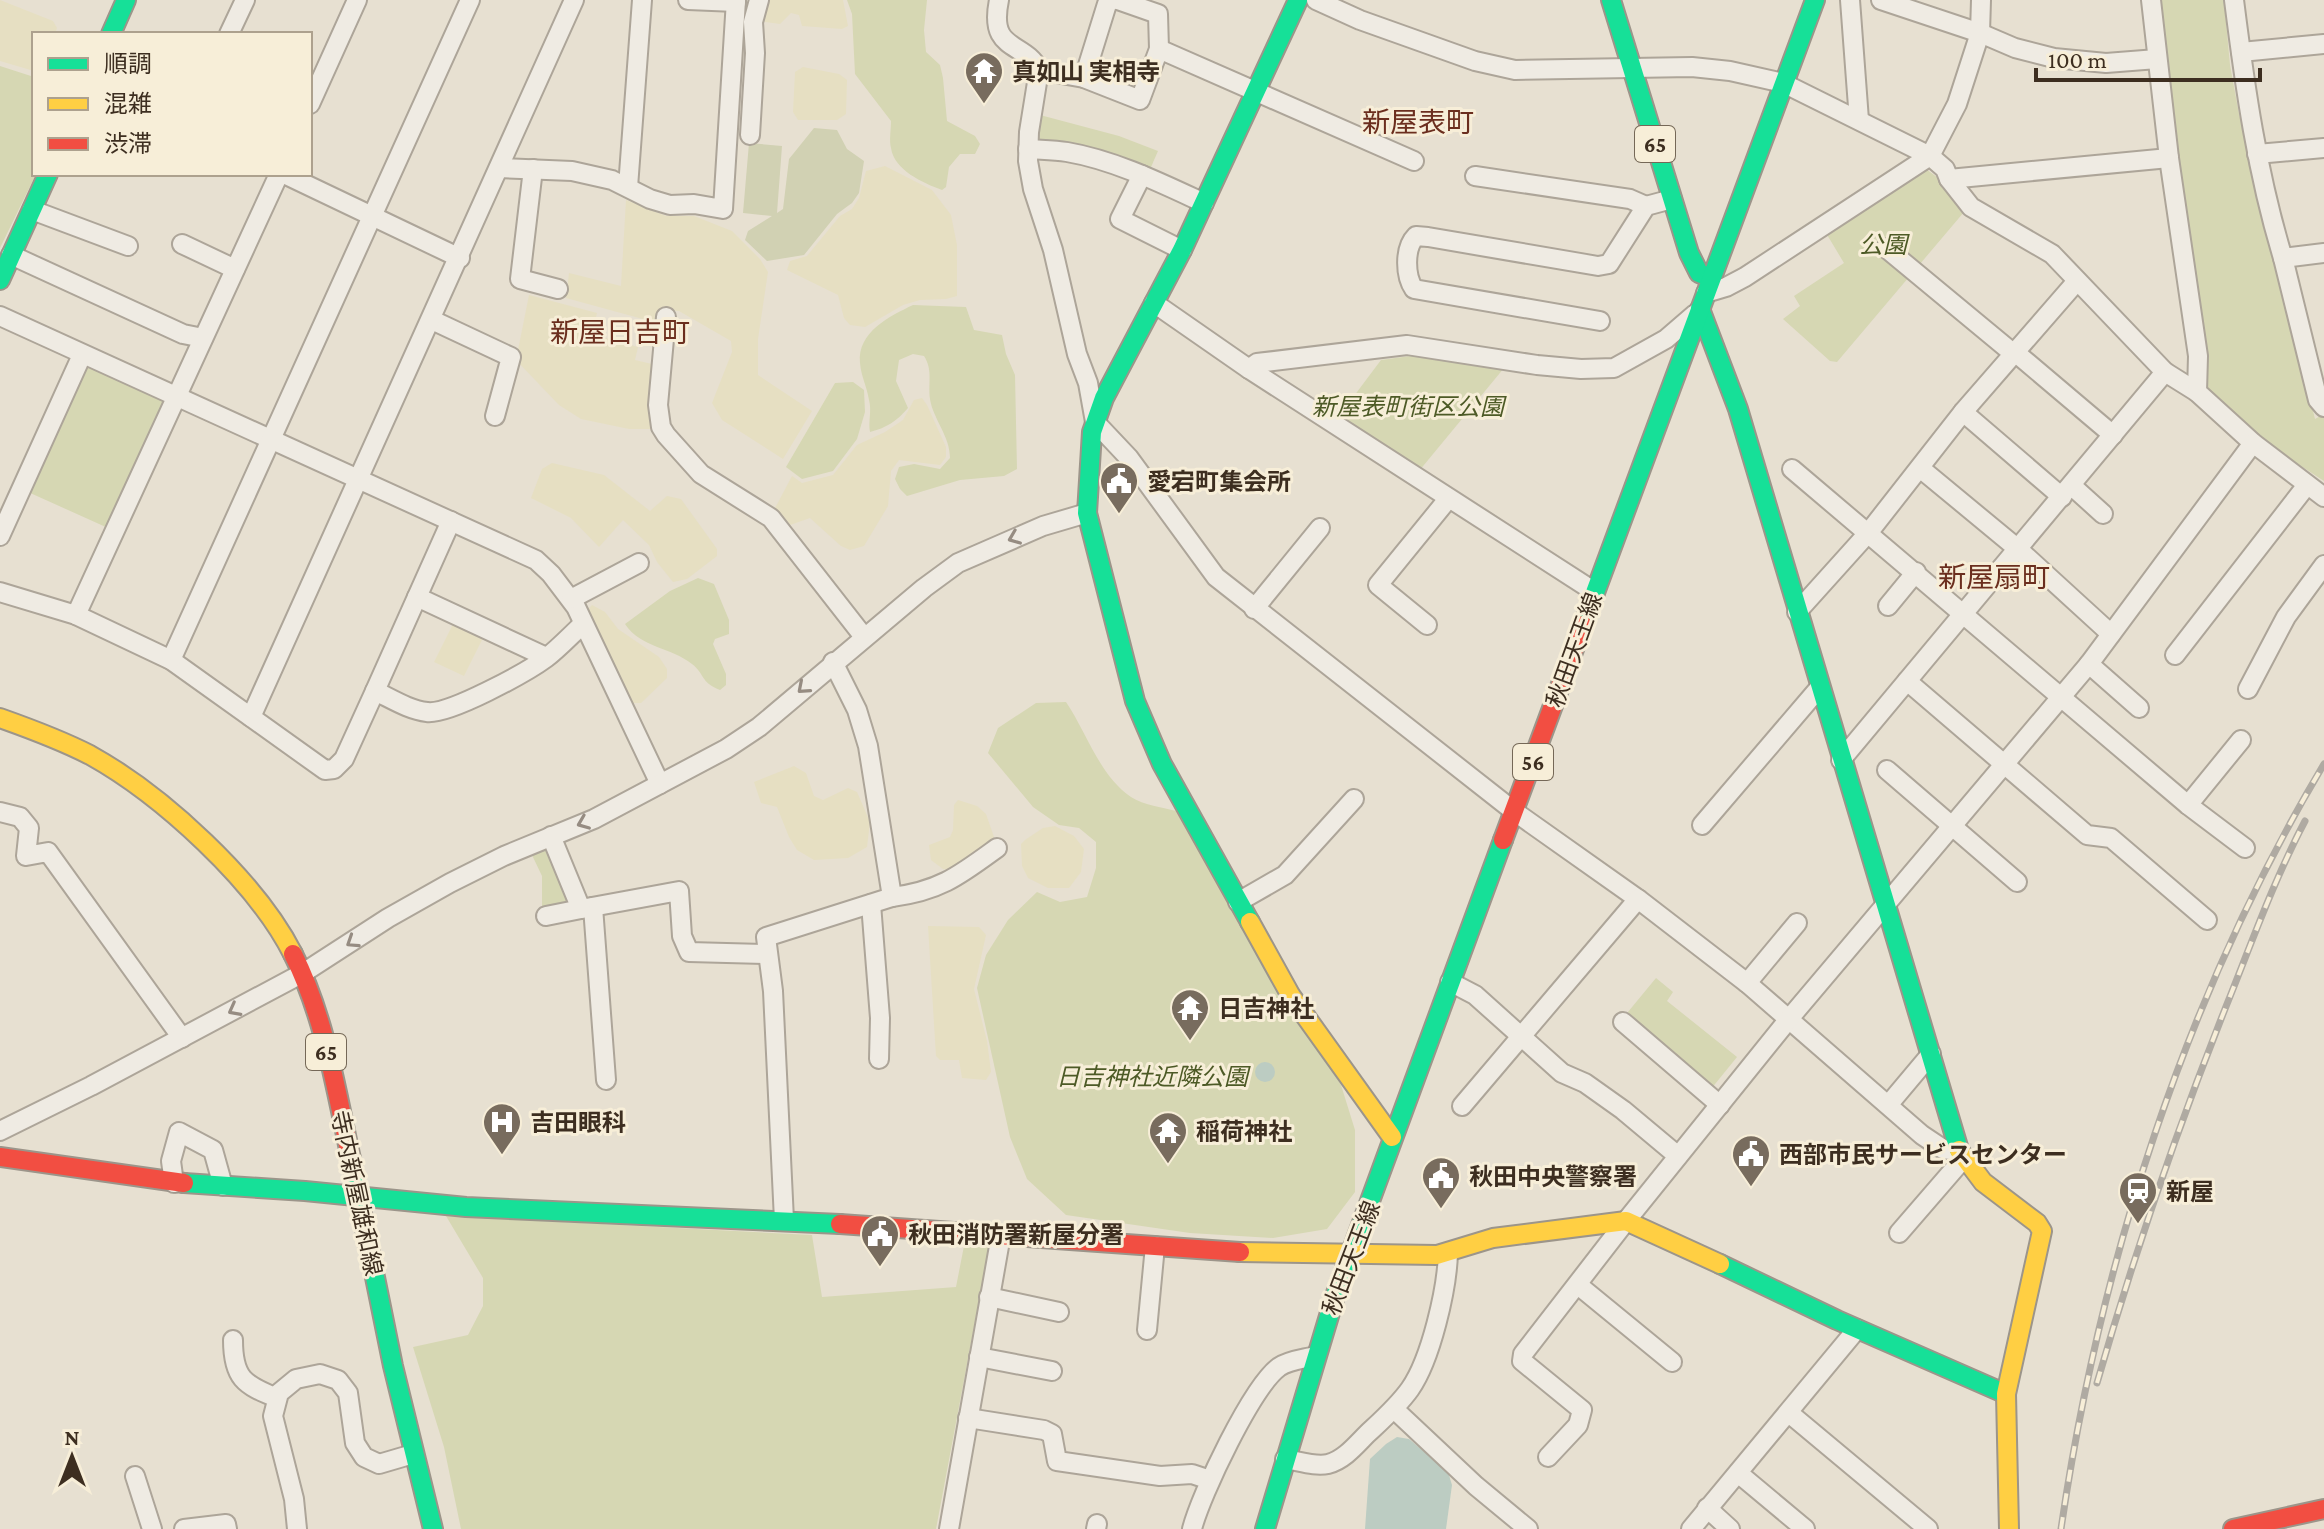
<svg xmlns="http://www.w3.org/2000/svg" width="2324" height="1529" viewBox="0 0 2324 1529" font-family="'Crimson Pro','Noto Sans JP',serif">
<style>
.farmland{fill:#e6dfc2}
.green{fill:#d6d7b3}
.cemetery{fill:#d1d1b3}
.water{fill:#bcccc2}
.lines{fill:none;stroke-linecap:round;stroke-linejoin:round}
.street-casing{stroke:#ada599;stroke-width:22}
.fast-casing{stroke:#9c958a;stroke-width:22}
.slow-casing{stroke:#9c958a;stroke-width:22}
.jam-casing{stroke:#9c958a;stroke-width:22}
.street{stroke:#efebe3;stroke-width:18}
.fast{stroke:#16e098;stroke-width:18}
.slow{stroke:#ffcf43;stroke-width:18}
.jam{stroke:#f24e42;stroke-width:18}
.rail-casing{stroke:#afaaa2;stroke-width:7}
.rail{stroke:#f7eed8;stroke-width:4;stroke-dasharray:12;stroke-linecap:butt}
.oneway{stroke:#968c82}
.labels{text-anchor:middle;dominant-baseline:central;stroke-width:6;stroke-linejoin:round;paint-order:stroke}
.shield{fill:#f7eed8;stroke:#756857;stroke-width:2}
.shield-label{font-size:22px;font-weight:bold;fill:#3d2e20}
.poi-label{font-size:24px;font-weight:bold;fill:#3d2e20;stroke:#f7eed8;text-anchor:start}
.park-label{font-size:24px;font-style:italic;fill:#4d5a26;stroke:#f7eed8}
.street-label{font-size:24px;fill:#3d2e20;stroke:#f7eed8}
.quarter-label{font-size:28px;fill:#6b2e1e;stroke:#f7eed8}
</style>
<rect width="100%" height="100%" fill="#e7e0d1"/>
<g class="farmland">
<path d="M0,0L53,21L57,28L55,34H34V71L0,61Z"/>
<path d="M764,0H843L848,26L842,29L802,26L799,15L791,13L780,24L758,21Z"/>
<path d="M803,67L839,74L847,80L846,114L837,120H798L793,112L795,72Z"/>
<path d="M885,166L932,190L951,215L957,245V296L946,299L920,300L903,305L865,327L850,325L844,318L838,295L787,270L790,261L807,256L840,216L852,209L859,198L866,171Z"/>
<path d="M626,200L666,216H694L732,231L760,259L768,272L758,339V375L812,411L783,459L722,420L712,403L732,352L731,341L679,311L662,310L661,324L566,298L569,273L621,286Z"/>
<path d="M529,295L597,313L592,334L638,347L635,360L656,365L650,429H629L581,419L559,405L516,360Z"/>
<path d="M922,398L927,405L946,447V457L940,465L899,460L891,471L888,506L864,546L850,550L841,546L810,518L790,525L773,512L792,476L802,483L833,475L857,445L885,432L903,420L914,400Z"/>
<path d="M552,463L604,475L650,511L667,496L681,499L717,549V556L687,579L673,582L657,562L649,545L623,520L599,547L571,518L531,498L542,469Z"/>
<path d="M592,605L605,612L618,629L659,657L667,669V678L641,703H631L585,612Z"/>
<path d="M453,624L483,638L464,676L434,662Z"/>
<path d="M794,766L806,773L814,796L823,800L848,788L857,792L870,822L867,847L848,858L814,860L797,850L789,837L777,807L761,803L754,782Z"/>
<path d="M958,800L977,806L986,814L994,837L989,845L949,870L943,869L931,860L929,845L950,837L953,830L954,805Z"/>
<path d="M1055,826L1074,836L1084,849L1081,872L1069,888H1048L1028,878L1022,866L1021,844L1025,840L1043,828Z"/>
<path d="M928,926L979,927L986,935L974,989L987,1041L991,1072L986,1080L962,1078L959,1060H940L936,1056Z"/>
</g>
<g class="green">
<path d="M847,0H927L924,30L926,52L940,65L943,78L947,121L975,136L980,144L975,154H960L949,167L946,187L942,190C923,183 894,170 891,148C889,140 891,130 891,121L855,74L852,14Z"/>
<path d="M2156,0H2224L2230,65L2239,114L2315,419L2324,414V481L2261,440L2202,385Z"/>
<path d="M0,66L34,77V174H36L0,248Z"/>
<path d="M1040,115L1119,136L1158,151L1148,174L1039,143Z"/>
<path d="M1926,169L1938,178L1964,212L1837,362L1830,361L1783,319L1800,306L1794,296L1844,263L1826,233Z"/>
<path d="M913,305L966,307L974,330L1002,335L1006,354L1015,375L1017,469L1004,476L960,480L907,496L900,489L895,479L899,467L914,464L940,469L950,458C950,436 933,419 930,399C928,382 933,370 924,356L913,354L899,360L896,381L908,408C897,421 886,428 870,432C868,421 872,411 869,400C867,387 861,376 860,363C857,332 890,316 913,305Z"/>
<path d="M1425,354L1504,368L1419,471L1336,420L1381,360Z"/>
<path d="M86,364L165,401L108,528L28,492Z"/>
<path d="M853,382L864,390L865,412L857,439L833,471L802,479L786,467L835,383Z"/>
<path d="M698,578L714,584L729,620V634L715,639L713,644L726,674V685L720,690C700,682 705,674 692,664C671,647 641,648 625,624L670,591Z"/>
<path d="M1066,702C1087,733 1099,775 1131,797C1143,805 1165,808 1180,812L1341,1085L1355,1130V1192L1327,1229L1273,1238L1190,1233L1066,1215L1027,1179L1010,1137L977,988L986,955L1008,920L1037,892L1060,902L1087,897L1096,868V842L1079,828L1059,825L1033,807L988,753L998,728L1036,703Z"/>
<path d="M539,850H547L569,898L566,905L542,906V876L532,855Z"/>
<path d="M1656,978L1673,992L1667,1001L1737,1057L1711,1089L1623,1018Z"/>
<path d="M446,1216L812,1235L822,1297L956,1287L964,1246L989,1247L936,1529H461L444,1447L413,1347L468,1335L483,1306V1278Z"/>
</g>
<path class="cemetery" d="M814,128L837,130L847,149L864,161L859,193L852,203L837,214L804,255L767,261L745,240L748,231L772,216L743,213L749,143L782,146L777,213L783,209L789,159Z"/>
<g class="water">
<circle cx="1265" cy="1072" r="10"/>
<path d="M1397,1437L1409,1439L1448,1472L1452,1485L1446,1529H1365L1370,1459L1386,1444Z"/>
</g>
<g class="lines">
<g class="street-casing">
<g id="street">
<path d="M688,0L736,2"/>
<path d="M999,0C988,53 1024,40 1039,70L1029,132L1028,161L1033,189L1053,250L1077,354L1088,383L1095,422L1129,458L1216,577L1515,812L1638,899L1747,983L1922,1135L1943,1149L1959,1151"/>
<path d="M1118,0L1158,14L1159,49"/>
<path d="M1316,0L1360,20L1475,61L1515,70L1692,67L1730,71L1783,83L1930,156L1945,169L1949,179L1971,207L2052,254L2165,372L2197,392"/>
<path d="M1850,0L1859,120"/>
<path d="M1881,0L1980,33L2015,48L2054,58L2106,63L2157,59"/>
<path d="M2151,0L2169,158L2198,356L2197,392L2253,443L2324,497"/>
<path d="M2234,0C2245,87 2257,173 2283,258L2324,253"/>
<path d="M229,34L245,0"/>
<path d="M2241,52L2324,44"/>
<path d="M1039,70L1084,78L1140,100L1159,49L1414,161"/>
<path d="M1084,78L1107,4L1112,0"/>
<path d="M310,104L357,0"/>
<path d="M750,135L755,53L753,22L759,0"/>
<path d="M1028,149C1041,150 1054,150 1067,152C1114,160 1161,183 1204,203"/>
<path d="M2257,154L2324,148"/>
<path d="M499,168L572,171L612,180L650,199L670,205L694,204L723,209L736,0"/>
<path d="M533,169L520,279L558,289"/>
<path d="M284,174L460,258"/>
<path d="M1142,175L1120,219L1182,250"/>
<path d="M1475,176L1630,199L1646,206"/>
<path d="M1949,179L2169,158"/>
<path d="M628,187L642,0"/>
<path d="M32,210L128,246"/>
<path d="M182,244L235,269"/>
<path d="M1886,248L2014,354"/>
<path d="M11,255L183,334L203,338"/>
<path d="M2283,258L2318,400L2324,407"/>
<path d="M1706,293L1726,287L1745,277L1930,156L1957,104L1980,33L1981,0"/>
<path d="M1154,303L1249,369L1595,592"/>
<path d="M0,316L536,560L551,574L576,607L660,784"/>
<path d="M666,317L658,405L661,427L666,435L701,474L771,518L864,637"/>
<path d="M432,320L511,357L495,416"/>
<path d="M1600,321L1414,289C1405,276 1404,248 1416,236L1428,237L1598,266L1609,264L1646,206L1672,199"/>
<path d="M2016,353L2113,435"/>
<path d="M1249,369L1257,363L1407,345L1537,365L1581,369L1614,368L1666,339L1695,314"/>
<path d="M1963,412L2062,497"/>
<path d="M1920,468L2018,549L2111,634"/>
<path d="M1792,469L2188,805L2245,848"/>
<path d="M2072,486L2103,514"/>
<path d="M0,536L82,355"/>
<path d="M0,592L76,615L171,660L325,770L334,769L344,759L375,691C392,699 409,710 427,712C449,715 527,672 546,658C559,648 571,635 583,624"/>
<path d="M417,597L546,657"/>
<path d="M571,599L639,563"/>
<path d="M1888,606L1916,572"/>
<path d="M1254,609L1320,528"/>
<path d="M1797,612L1869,532L1963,412L2077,281"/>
<path d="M76,615L279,174"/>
<path d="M1427,625L1378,585L1448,499"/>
<path d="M2175,655L2307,485"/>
<path d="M171,660L470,0"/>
<path d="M2089,664L2139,708"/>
<path d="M1907,681L2087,835L2111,838L2207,920"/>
<path d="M2248,689L2286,617L2324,565"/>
<path d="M375,691L451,521"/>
<path d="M251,717L574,0"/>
<path d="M1841,760L2165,372"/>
<path d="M1887,770L2017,882"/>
<path d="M2188,805L2241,740"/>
<path d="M0,812L20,817L29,828L26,856L48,852L182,1038"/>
<path d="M1702,825L1820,687"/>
<path d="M551,836L581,909L679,891L682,936L689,952L766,954"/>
<path d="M892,897C940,891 960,875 997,848"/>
<path d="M1238,902L1285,875L1354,799"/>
<path d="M871,904L880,1018L879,1059"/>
<path d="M593,907L606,1080"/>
<path d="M546,916L581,909"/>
<path d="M1450,982L1475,995L1562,1073L1585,1083L1623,1110L1678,1156"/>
<path d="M1747,983L1797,923"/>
<path d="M1623,1022L1720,1105"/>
<path d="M1889,1104L1931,1054"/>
<path d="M1462,1106L1638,899"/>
<path d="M0,1131L91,1086L303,973L388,918L450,883L504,856L594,819L726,749L759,727L924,588L958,563L1043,526L1087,513"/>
<path d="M174,1183L171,1161L179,1132L213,1150L223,1186"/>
<path d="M784,1220L773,991L766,937L892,897L868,746L857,710L833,662"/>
<path d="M1899,1233L1963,1159"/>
<path d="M1578,1285L1672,1362"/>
<path d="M989,1297L1059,1312"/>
<path d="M1147,1330L1155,1246"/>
<path d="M233,1340C233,1378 244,1385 277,1398"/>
<path d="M979,1357L1052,1371"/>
<path d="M1394,1409L1476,1486L1528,1529"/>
<path d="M1789,1413L1928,1529"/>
<path d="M968,1418L1044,1430L1052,1434L1057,1461L1160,1476L1192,1474L1210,1480"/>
<path d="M1548,1457L1578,1425L1582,1410L1522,1361L1523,1354L1626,1221L1788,1020L2089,664L2253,443"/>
<path d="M1285,1459C1299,1461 1315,1467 1328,1464C1344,1460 1356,1445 1367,1434C1382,1420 1398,1406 1410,1389C1431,1359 1447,1289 1448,1253"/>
<path d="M1738,1473L1805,1529"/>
<path d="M135,1476L152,1529"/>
<path d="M1707,1508L1730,1529"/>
<path d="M184,1529L226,1524L227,1529"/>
<path d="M297,1529L294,1499L273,1416L279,1393L296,1379L320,1374L338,1380L348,1393L355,1443L364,1457L379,1464L413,1454"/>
<path d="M949,1529L1001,1235"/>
<path d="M1096,1529L1097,1524"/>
<path d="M1192,1529C1201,1494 1252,1387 1279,1367C1289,1360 1304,1359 1315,1356"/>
<path d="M1691,1529L1857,1329"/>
</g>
</g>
<g class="fast-casing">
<g id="fast">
<path d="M1611,0L1689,253L1699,273L1711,278"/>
<path d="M111,34L126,0"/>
<path d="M0,280L48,174"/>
<path d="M1700,309L1738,409L1959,1150"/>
<path d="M1583,625L1815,0"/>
<path d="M1250,922L1162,764L1135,701L1087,513L1092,432L1104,398L1182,250L1298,0"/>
<path d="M351,1159L393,1366L433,1529"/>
<path d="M184,1183L305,1191L466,1207L840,1224"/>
<path d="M1720,1264L1837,1320L2006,1394"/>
<path d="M1265,1529L1335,1296L1503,840"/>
</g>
</g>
<g class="slow-casing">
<g id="slow">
<path d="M0,718C31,729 61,740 90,755C162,795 256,881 293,954"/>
<path d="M1250,922L1291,996L1392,1137"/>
<path d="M1959,1150L1983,1182L2037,1223L2042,1231L2006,1394L2009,1529"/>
<path d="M1240,1252L1437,1255L1493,1238L1626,1221L1720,1264"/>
</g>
</g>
<g class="jam-casing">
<g id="jam">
<path d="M1503,840L1583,625"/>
<path d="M293,954C325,1017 336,1090 351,1159"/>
<path d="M0,1157L184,1183"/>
<path d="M840,1224L1240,1252"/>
<path d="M2233,1529L2324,1509"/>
</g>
</g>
<use href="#street" class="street"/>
<use href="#fast" class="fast"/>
<use href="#slow" class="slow"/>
<use href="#jam" class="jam"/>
<g class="rail-casing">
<g id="rail">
<path d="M2097,1383C2135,1251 2180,1121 2231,994C2254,936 2276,876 2305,821"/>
<path d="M2061,1529C2100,1261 2185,997 2324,764"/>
</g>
</g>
<use href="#rail" class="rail"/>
</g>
<defs><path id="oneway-chevron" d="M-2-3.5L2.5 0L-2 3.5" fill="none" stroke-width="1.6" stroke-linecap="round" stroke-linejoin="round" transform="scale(2)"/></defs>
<g class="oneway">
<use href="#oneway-chevron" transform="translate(1014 538) rotate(158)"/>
<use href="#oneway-chevron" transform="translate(803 688) rotate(139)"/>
<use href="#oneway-chevron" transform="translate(583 823) rotate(158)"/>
<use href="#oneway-chevron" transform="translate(352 942) rotate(147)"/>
<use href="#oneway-chevron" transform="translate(234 1010) rotate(152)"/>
</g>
<defs>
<g id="temple-pin" transform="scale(2)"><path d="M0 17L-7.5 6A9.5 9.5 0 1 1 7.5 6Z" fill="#786c5e" stroke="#f7eed8"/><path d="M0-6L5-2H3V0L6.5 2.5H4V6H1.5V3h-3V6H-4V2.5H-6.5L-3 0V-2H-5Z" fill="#fff"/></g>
<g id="civic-pin" transform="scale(2)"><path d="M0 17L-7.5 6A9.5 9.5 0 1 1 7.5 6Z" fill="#786c5e" stroke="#f7eed8"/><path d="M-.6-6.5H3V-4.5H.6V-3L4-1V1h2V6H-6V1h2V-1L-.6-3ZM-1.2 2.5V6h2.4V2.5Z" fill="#fff"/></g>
<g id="hospital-pin" transform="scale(2)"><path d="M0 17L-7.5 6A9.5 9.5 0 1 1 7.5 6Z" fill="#786c5e" stroke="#f7eed8"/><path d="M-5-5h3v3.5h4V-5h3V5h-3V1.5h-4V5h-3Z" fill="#fff"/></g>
<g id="station-pin" transform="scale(2)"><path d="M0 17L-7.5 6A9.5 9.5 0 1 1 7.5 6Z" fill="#786c5e" stroke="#f7eed8"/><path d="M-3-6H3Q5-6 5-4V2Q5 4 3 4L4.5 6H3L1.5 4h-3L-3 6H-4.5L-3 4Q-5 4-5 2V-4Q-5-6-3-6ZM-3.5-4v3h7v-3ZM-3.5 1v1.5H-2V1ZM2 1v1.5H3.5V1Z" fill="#fff"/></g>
</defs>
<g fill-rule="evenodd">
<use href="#temple-pin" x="984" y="71"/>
<use href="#civic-pin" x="1119" y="481"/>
<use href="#temple-pin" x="1190" y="1008"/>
<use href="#hospital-pin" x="502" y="1122"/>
<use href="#temple-pin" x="1168" y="1131"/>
<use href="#civic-pin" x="1751" y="1154"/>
<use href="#civic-pin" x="1441" y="1176"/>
<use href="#station-pin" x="2138" y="1191"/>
<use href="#civic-pin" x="880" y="1234"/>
</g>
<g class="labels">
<g class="shield">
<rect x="1635" y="126" width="40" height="36" rx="6"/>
<rect x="1513" y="744" width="40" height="36" rx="6"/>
<rect x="306" y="1034" width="40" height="36" rx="6"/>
</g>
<g class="shield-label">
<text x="1655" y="144">65</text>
<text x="1533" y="762">56</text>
<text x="326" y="1052">65</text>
</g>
<g class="poi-label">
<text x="1012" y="71">真如山 実相寺</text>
<text x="1147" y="481">愛宕町集会所</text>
<text x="1218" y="1008">日吉神社</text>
<text x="530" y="1122">吉田眼科</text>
<text x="1196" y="1131">稲荷神社</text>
<text x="1779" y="1154">西部市民サービスセンター</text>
<text x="1469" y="1176">秋田中央警察署</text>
<text x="2166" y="1191">新屋</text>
<text x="908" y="1234">秋田消防署新屋分署</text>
</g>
<g class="park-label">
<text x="1883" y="244">公園</text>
<text x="1408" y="406">新屋表町街区公園</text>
<text x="1152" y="1076">日吉神社近隣公園</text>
</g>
<g class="street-label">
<text transform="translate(1574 650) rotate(-70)">秋田天王線</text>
<text transform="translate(357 1193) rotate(78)">寺内新屋雄和線</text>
<text transform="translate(1351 1258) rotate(-69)">秋田天王線</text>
</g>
<g class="quarter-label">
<text x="1418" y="122">新屋表町</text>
<text x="620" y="332">新屋日吉町</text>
<text x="1994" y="577">新屋扇町</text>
</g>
</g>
<rect x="32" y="32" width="280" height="144" fill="#f7eed8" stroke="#ada18e" stroke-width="2"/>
<rect x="48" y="58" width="40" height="12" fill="#16e098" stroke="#ada18e" stroke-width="2"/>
<text x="104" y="72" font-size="24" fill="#3d2e20">順調</text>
<rect x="48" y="98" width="40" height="12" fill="#ffcf43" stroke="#ada18e" stroke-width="2"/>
<text x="104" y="112" font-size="24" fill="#3d2e20">混雑</text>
<rect x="48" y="138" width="40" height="12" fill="#f24e42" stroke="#ada18e" stroke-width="2"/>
<text x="104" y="152" font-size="24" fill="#3d2e20">渋滞</text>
<g transform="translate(72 1457)" stroke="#f7eed8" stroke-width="6" paint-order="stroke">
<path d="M0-6L14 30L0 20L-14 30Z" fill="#3d2e20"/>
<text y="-12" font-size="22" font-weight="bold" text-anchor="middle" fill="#3d2e20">N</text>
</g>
<path d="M2036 68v12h224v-12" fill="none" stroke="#3d2e20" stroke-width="4"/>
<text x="2048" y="68" font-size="24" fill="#3d2e20" stroke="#f7eed8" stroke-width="6" paint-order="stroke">100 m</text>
</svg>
